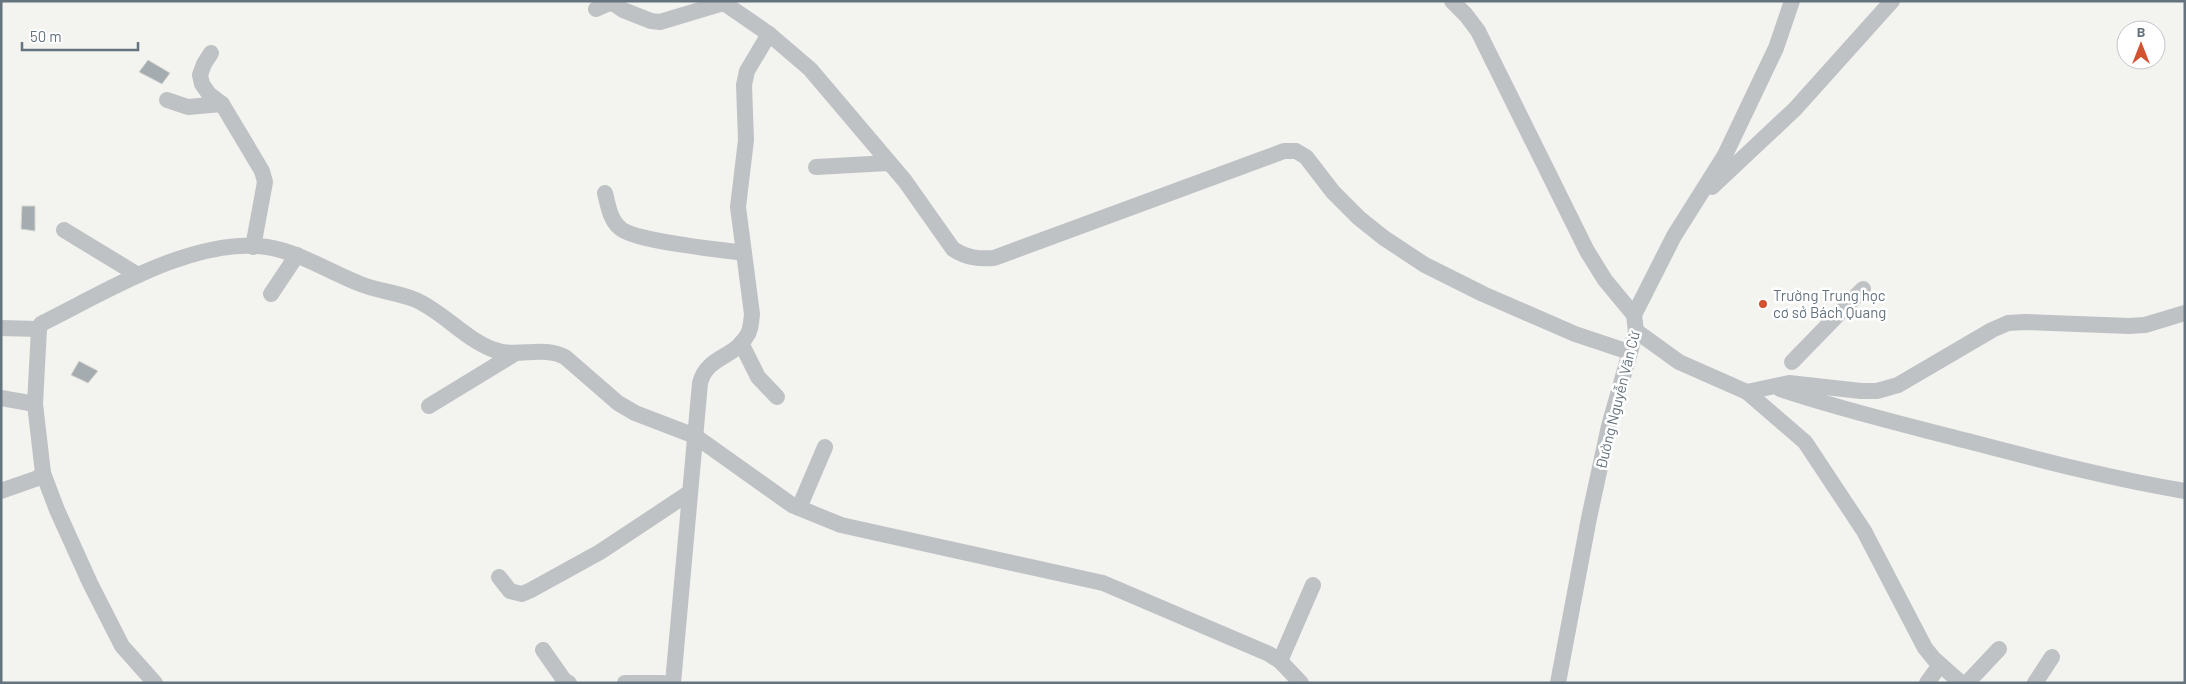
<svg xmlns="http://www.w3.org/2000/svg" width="2186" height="684" viewBox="0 0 2186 684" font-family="Barlow,sans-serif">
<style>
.building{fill:#a5acb0;stroke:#d4d4d2}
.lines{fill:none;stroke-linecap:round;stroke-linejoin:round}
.minor{stroke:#bfc2c5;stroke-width:16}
.poi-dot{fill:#d35330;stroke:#fff;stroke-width:2}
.labels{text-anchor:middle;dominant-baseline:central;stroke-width:5;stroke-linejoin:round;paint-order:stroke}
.poi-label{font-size:15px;fill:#65737e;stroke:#fff;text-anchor:start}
.street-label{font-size:15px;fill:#65737e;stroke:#fff}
</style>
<rect width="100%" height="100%" fill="#f3f3f0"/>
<g class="building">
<path d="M148,60L170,73L162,84L139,72Z"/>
<path d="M22,206H35V231L21,229Z"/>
<path d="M79,361L98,371L88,383L71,375Z"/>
</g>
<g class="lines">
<g class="minor">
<path d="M721,1L769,34L810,69L905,181L953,249C967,258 978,259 994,258L1284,151H1296L1306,157L1333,192L1359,218L1384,238L1425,265L1483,294L1575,334L1629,352"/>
<path d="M1452,1L1466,15L1478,31L1587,251L1605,280L1634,315"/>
<path d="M596,9L607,4L613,3L623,10L651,21L660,22L723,3"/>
<path d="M211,53L204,64L200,75L202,84L209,94L222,104L262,171L265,182L253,247"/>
<path d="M167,100L188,107L222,104"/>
<path d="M816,167L889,163"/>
<path d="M1712,187L1795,109L1892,1"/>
<path d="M605,193C608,205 610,220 620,228C635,242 719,249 744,253"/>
<path d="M64,230L138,275"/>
<path d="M271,294L297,255"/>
<path d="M1,328L39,329"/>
<path d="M1636,331L1679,362L1747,392L1805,442L1864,531L1925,648L1934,659L1961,683"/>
<path d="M741,343L758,377L777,397"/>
<path d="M1792,362L1863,289"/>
<path d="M1780,389C1836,408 1894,422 1952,437C2029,457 2106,478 2185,491"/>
<path d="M1747,392L1789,383L1861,391H1877L1898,385L1992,330L2008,323L2025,322L2129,326L2145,325L2185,313"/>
<path d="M1,398L35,404"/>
<path d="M429,406L516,353"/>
<path d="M1,491L38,478L43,473"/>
<path d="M799,508L825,447"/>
<path d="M499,577L510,591L522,594L531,590L600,552L689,493"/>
<path d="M543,650L564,680L569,683"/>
<path d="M1280,661L1313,585"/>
<path d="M155,683L122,646L90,583L57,510L43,473L35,404L39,329L41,324C104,293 194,236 267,247C299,252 328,271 358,283C376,291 397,292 416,300C443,312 464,338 492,349C516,359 542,345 565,357L618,403L635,413L695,436L792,505L841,525L1103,583L1269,654L1280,661L1301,683"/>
<path d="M625,683H663"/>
<path d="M673,683L700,383C707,356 734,358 746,337C751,331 751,322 752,314L738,207L746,140L744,85L747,71L769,34"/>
<path d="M1558,683L1589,518L1609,426L1636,331L1634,315L1674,236L1725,155L1776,48L1792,1"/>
<path d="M1927,683L1940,665"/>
<path d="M1967,683L1999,649"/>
<path d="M2035,683L2052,657"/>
</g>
</g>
<circle class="poi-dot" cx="1763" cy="304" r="5"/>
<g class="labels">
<g class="poi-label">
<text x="1773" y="295">Trường Trung học<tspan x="1773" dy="17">cơ sở Bách Quang</tspan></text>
</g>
<g class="street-label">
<text transform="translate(1617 400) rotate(-76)">Đường Nguyễn Văn Cừ</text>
</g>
</g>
<rect width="2186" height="684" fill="none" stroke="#65737e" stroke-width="5"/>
<g transform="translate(2141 45)"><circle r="24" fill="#ffffff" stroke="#c1c7cb"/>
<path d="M0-4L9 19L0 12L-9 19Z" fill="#d35330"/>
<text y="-8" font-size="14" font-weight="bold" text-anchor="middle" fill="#65737e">B</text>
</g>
<path d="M22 42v8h116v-8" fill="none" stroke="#65737e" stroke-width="2.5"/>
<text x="30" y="42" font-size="15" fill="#65737e" stroke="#ffffff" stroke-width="4" paint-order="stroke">50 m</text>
</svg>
